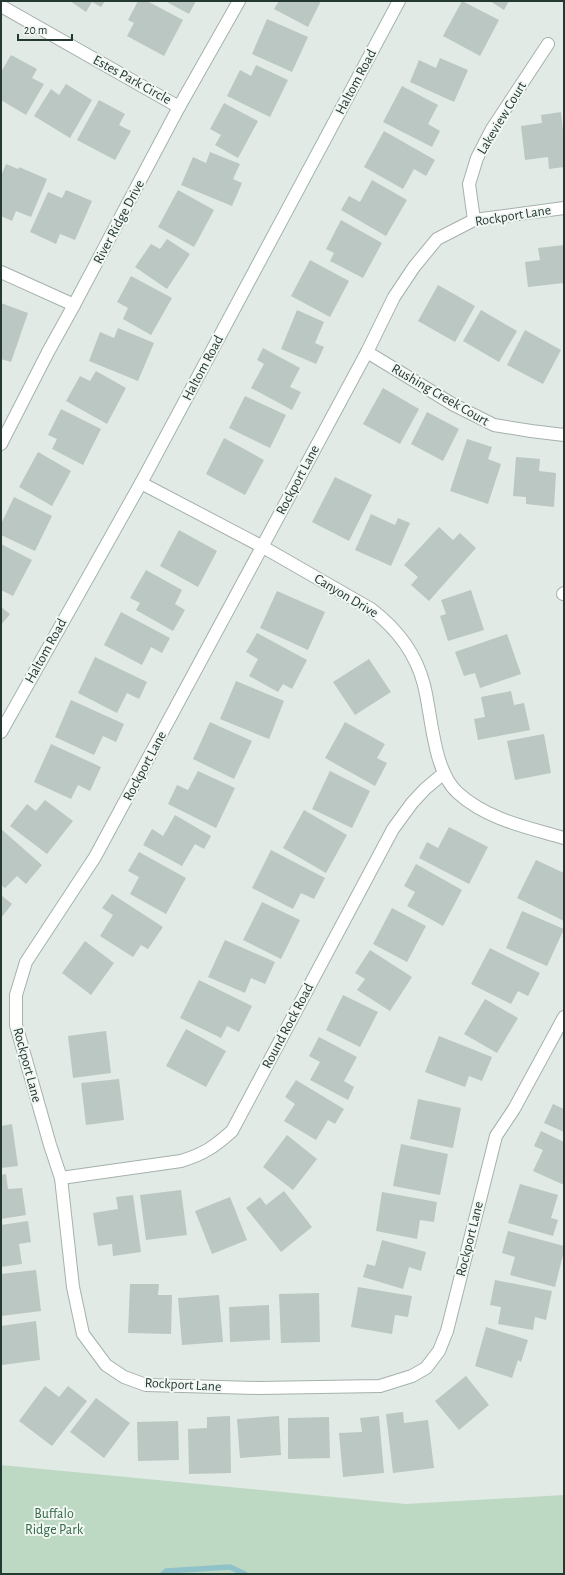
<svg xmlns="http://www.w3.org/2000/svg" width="565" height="1575" viewBox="0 0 565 1575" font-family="'Alegreya Sans',sans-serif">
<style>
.green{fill:#bdd9c3}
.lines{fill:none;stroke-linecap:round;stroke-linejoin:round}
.stream{stroke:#90c3c9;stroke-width:5.5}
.building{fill:#bac7c2}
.minor-casing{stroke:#a5b1ac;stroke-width:14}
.secondary-casing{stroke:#a2b4ad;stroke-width:14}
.minor{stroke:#fff;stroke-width:12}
.secondary{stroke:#fff;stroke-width:12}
.labels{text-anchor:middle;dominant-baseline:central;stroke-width:4;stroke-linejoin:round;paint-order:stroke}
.street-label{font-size:14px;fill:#243932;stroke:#f2f7f4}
.park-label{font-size:14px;fill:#336b46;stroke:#f2f7f4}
</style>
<rect width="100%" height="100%" fill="#e2eae6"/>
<path class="green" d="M1,1465L406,1504L564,1495V1574H1Z"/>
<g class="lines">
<path class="stream" d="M163,1574L166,1571L230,1567L245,1574"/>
</g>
<g class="building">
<path d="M70,1H105L101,7L92,2L86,12Z"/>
<path d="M138,1H147L183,20L164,56L127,36L134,23L128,20Z"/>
<path d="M165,1H196L189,14Z"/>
<path d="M279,1H321L308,27L274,9Z"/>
<path d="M462,1L499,20L480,56L443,36Z"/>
<path d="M490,1H509L504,10Z"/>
<path d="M267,19L308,37L292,72L252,54Z"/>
<path d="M11,55L37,69L32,78L44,84L26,115L1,100V72Z"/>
<path d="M440,58L468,70L454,102L410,82L419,60L436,68Z"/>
<path d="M256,65L288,80L270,117L227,96L240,70L251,76Z"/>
<path d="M66,84L92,100L70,138L34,116L51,89L59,95Z"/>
<path d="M402,86L438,105L428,124L440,131L432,147L383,122Z"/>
<path d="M99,100L125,114L119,125L131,131L115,160L77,140Z"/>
<path d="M224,103L258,121L238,158L215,145L221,135L210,129Z"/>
<path d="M561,112L564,140V167L549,169L548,157L525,160L521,126L542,123L541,115Z"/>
<path d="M384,131L435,160L426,176L414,169L403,189L364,167Z"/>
<path d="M210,152L240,164L233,179L242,183L232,206L181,185L193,157L206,163Z"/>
<path d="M6,164L18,169L19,167L47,179L31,217L16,211L12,221L1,216V176Z"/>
<path d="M372,180L407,200L386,236L341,210L349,196L360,202Z"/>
<path d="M66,190L92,201L75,240L60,234L56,244L30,232L48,192L62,198Z"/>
<path d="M178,190L214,210L194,247L158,227Z"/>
<path d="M341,220L382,243L363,278L330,261L334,253L326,249Z"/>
<path d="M167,239L190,254L167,289L135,267L151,244L160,249Z"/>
<path d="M564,245V283L528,287L525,262L540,260L538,248Z"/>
<path d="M310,260L349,281L330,317L291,296Z"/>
<path d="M131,276L172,298L151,335L123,319L128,308L117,302Z"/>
<path d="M438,285L475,306L455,342L418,321Z"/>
<path d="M1,303L28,313L11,362L1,359Z"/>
<path d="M297,310L324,322L315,343L324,347L316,364L281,349Z"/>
<path d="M481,310L517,331L499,362L463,341Z"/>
<path d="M118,328L154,343L138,381L89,361L100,332L114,338Z"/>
<path d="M525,330L561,350L543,384L507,365Z"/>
<path d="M263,348L300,368L290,387L301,392L292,410L251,388L264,364L257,360Z"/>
<path d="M96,371L126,388L107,424L66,401L80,376L90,381Z"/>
<path d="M383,388L419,409L400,444L363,424Z"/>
<path d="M245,396L286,415L270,448L229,428Z"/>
<path d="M61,409L101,429L83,465L52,449L57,439L48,435Z"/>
<path d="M427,412L459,429L443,461L411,444Z"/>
<path d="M224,438L264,460L245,495L206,474Z"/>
<path d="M467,439L492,447L488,459L501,464L488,504L450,491Z"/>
<path d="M38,452L71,471L52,506L19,487Z"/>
<path d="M516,457L540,459L539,471L556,473L554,507L526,504V497L513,496Z"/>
<path d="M335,477L372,495L349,541L312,522Z"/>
<path d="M14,497L52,516L35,551L1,535V524Z"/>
<path d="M371,514L395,525L398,518L410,523L391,566L355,550Z"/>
<path d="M439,527L453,540L460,533L476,548L429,601L411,585L418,577L404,565Z"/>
<path d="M179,530L217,551L198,587L160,566Z"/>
<path d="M1,544L32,560L13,596L1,590Z"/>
<path d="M146,570L182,590L175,604L185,610L173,631L136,610L140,603L130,598Z"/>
<path d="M471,590L484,630L448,641L440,616L446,614L441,600Z"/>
<path d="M277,591L325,612L308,650L260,628Z"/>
<path d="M1,607L10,614L1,625Z"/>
<path d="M121,612L170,638L162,653L151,647L142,665L104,645Z"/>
<path d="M257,633L307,660L292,689L283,684L278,692L249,676L258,659L246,652Z"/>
<path d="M507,634L521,674L480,688L475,673L464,676L455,652Z"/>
<path d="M95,657L147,682L139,699L127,693L117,713L78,693Z"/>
<path d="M369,659L391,692L355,715L333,682Z"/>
<path d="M236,681L284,701L269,739L220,719Z"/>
<path d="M511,691L514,705L524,703L530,730L478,740L474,719L485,717L481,697Z"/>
<path d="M71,700L124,724L116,742L103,736L94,755L55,737Z"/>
<path d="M210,722L252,741L234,779L193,759Z"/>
<path d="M345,722L385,744L377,758L387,763L375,786L325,758Z"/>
<path d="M544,734L551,773L515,780L507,741Z"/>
<path d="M51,744L101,767L90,791L78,785L71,799L34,782Z"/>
<path d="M198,771L235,788L216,828L168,804L177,785L188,790Z"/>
<path d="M330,771L370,791L352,828L312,809Z"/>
<path d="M45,800L73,821L47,854L10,826L27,804L36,811Z"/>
<path d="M304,810L347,835L326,873L283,848Z"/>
<path d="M175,815L211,836L204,849L195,844L182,866L143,845L152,829L163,836Z"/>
<path d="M449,827L488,847L469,884L419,858L427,842L438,848Z"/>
<path d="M1,829L42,865L26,884L17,876L5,888L1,885Z"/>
<path d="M271,850L325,878L314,899L301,893L293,909L252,888Z"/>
<path d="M139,852L186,878L166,914L130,894L139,877L128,871Z"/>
<path d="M536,860L564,873V921L517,898Z"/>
<path d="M416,864L462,890L443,926L407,906L415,892L404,886Z"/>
<path d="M112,894L163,927L148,949L141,945L133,957L100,936L113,915L102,908Z"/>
<path d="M1,895L12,904L1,918Z"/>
<path d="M262,902L300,920L281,959L243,940Z"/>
<path d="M392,908L426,926L407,962L373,944Z"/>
<path d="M522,911L564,929L547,966L506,948Z"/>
<path d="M225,940L275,962L265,984L251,978L245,993L208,977Z"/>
<path d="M85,941L114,963L91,995L62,973Z"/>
<path d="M490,948L540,973L528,996L518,991L511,1004L471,984Z"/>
<path d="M370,950L412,977L390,1011L357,990L365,979L355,973Z"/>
<path d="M199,980L252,1006L239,1032L227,1026L221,1038L180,1018Z"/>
<path d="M343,995L378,1012L360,1047L326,1030Z"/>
<path d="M485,999L518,1018L497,1053L464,1034Z"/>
<path d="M186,1029L226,1051L206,1087L166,1066Z"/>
<path d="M106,1031L111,1073L73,1078L68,1036Z"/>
<path d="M439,1036L492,1057L482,1081L469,1076L465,1087L425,1072Z"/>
<path d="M319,1037L357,1057L344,1081L354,1087L348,1100L310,1080L320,1062L309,1056Z"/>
<path d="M119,1079L124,1120L86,1125L81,1083Z"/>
<path d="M296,1080L344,1109L335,1124L328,1120L316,1140L284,1121L295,1104L285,1097Z"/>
<path d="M418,1099L461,1108L453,1148L410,1139Z"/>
<path d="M553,1104L564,1109V1132L544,1123Z"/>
<path d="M12,1124L18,1166L1,1168V1126Z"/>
<path d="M541,1131L564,1142V1185L533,1171L543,1150L534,1146Z"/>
<path d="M287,1135L317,1159L293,1190L263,1167Z"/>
<path d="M401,1144L448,1154L440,1195L393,1186Z"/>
<path d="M6,1174L8,1189L22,1188L26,1215L1,1219V1175Z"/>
<path d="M520,1184L558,1195L551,1218L558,1220L553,1236L508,1223Z"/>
<path d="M181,1190L187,1235L146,1240L140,1195Z"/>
<path d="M284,1191L312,1227L281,1252L246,1208L260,1197L266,1205Z"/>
<path d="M382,1192L437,1202L434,1222L420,1220L417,1239L376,1231Z"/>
<path d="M133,1195L141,1252L113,1256L112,1244L98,1246L93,1213L118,1209L116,1197Z"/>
<path d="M230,1197L247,1240L212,1254L195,1211Z"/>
<path d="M28,1221L31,1242L19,1244L22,1264L1,1267V1225Z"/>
<path d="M508,1231L564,1246V1251L555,1287L510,1275L515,1257L502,1253Z"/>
<path d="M382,1240L426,1252L421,1271L409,1267L403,1289L363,1277L367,1264L375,1266Z"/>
<path d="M36,1270L41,1311L1,1316V1274Z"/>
<path d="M495,1280L552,1291L546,1320L535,1317L533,1330L498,1324L501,1307L490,1305Z"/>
<path d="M130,1284H159L158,1295H172L171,1334L128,1333Z"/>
<path d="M358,1287L412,1296L408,1317L395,1315L392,1334L351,1327Z"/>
<path d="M319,1293L320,1342L281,1343L279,1294Z"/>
<path d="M219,1295L223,1342L182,1345L178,1298Z"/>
<path d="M269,1305L270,1340L230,1342L229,1307Z"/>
<path d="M36,1321L40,1360L2,1365L1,1326Z"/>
<path d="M486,1327L528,1340L521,1362L518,1360L512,1378L475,1366Z"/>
<path d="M466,1376L489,1405L459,1430L435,1401Z"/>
<path d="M45,1386L59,1397L68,1386L87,1401L52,1446L19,1421Z"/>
<path d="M96,1398L130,1423L104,1458L70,1432Z"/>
<path d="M403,1412L404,1423L428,1420L434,1468L393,1473L386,1414Z"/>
<path d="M230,1416L231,1473L189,1474L188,1429L207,1428V1417Z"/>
<path d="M279,1416L281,1455L240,1458L237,1419Z"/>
<path d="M379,1416L384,1473L343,1477L339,1433L362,1432L360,1418Z"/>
<path d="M329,1417L330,1458L288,1459V1418Z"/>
<path d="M178,1421L179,1460L138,1461L137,1422Z"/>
</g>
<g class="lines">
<g class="minor-casing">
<g id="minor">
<path d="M1,6L179,107"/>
<path d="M564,208L474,220L437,239L414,267L394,297L367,352L95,857L26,962L16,995V1025L50,1145L61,1178L73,1287L83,1334L106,1365L124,1377L146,1385L259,1388L380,1386L412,1376L426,1368L439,1351L447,1331L496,1136L514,1109L564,1017"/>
<path d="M474,220L469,184L477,158L492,129L548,44"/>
<path d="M1,272L74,305"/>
<path d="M367,352L454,405L494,425L531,431L564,435"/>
<path d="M1,444L48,352L74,305L179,107L239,1"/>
<path d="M141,483L263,547L371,609C396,628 416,653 424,685C432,716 433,771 458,793C488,820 527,827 564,838"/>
<path d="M563,594L564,593"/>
<path d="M61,1178L181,1161C204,1154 214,1147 232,1131L393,829L412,803L425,789L444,773"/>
</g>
</g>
<g class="secondary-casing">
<path id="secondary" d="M1,732L141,483L399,1"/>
</g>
<use href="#minor" class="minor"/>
<use href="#secondary" class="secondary"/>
</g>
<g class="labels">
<g class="street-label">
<text transform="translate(132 80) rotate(29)">Estes Park Circle</text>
<text transform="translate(356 82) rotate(-62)">Haltom Road</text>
<text transform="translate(502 118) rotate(-59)">Lakeview Court</text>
<text transform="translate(513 216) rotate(-9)">Rockport Lane</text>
<text transform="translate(119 222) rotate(-62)">River Ridge Drive</text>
<text transform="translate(203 368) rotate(-62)">Haltom Road</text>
<text transform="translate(440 395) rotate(30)">Rushing Creek Court</text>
<text transform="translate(298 480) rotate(-62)">Rockport Lane</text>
<text transform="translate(346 596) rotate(31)">Canyon Drive</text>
<text transform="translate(46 651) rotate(-61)">Haltom Road</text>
<text transform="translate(145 766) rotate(-62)">Rockport Lane</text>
<text transform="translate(288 1026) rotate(-62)">Round Rock Road</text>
<text transform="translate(27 1065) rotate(75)">Rockport Lane</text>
<text transform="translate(470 1239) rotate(-76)">Rockport Lane</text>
<text transform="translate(183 1385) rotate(3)">Rockport Lane</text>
</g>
<g class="park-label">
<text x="54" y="1514">Buffalo<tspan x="54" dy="16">Ridge Park</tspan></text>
</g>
</g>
<rect width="565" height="1575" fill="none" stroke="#243932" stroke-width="4"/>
<path d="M18 34v6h54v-6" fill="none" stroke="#243932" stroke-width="2"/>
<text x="24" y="34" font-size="12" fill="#243932" stroke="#f2f7f4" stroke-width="3" paint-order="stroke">20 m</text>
</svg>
